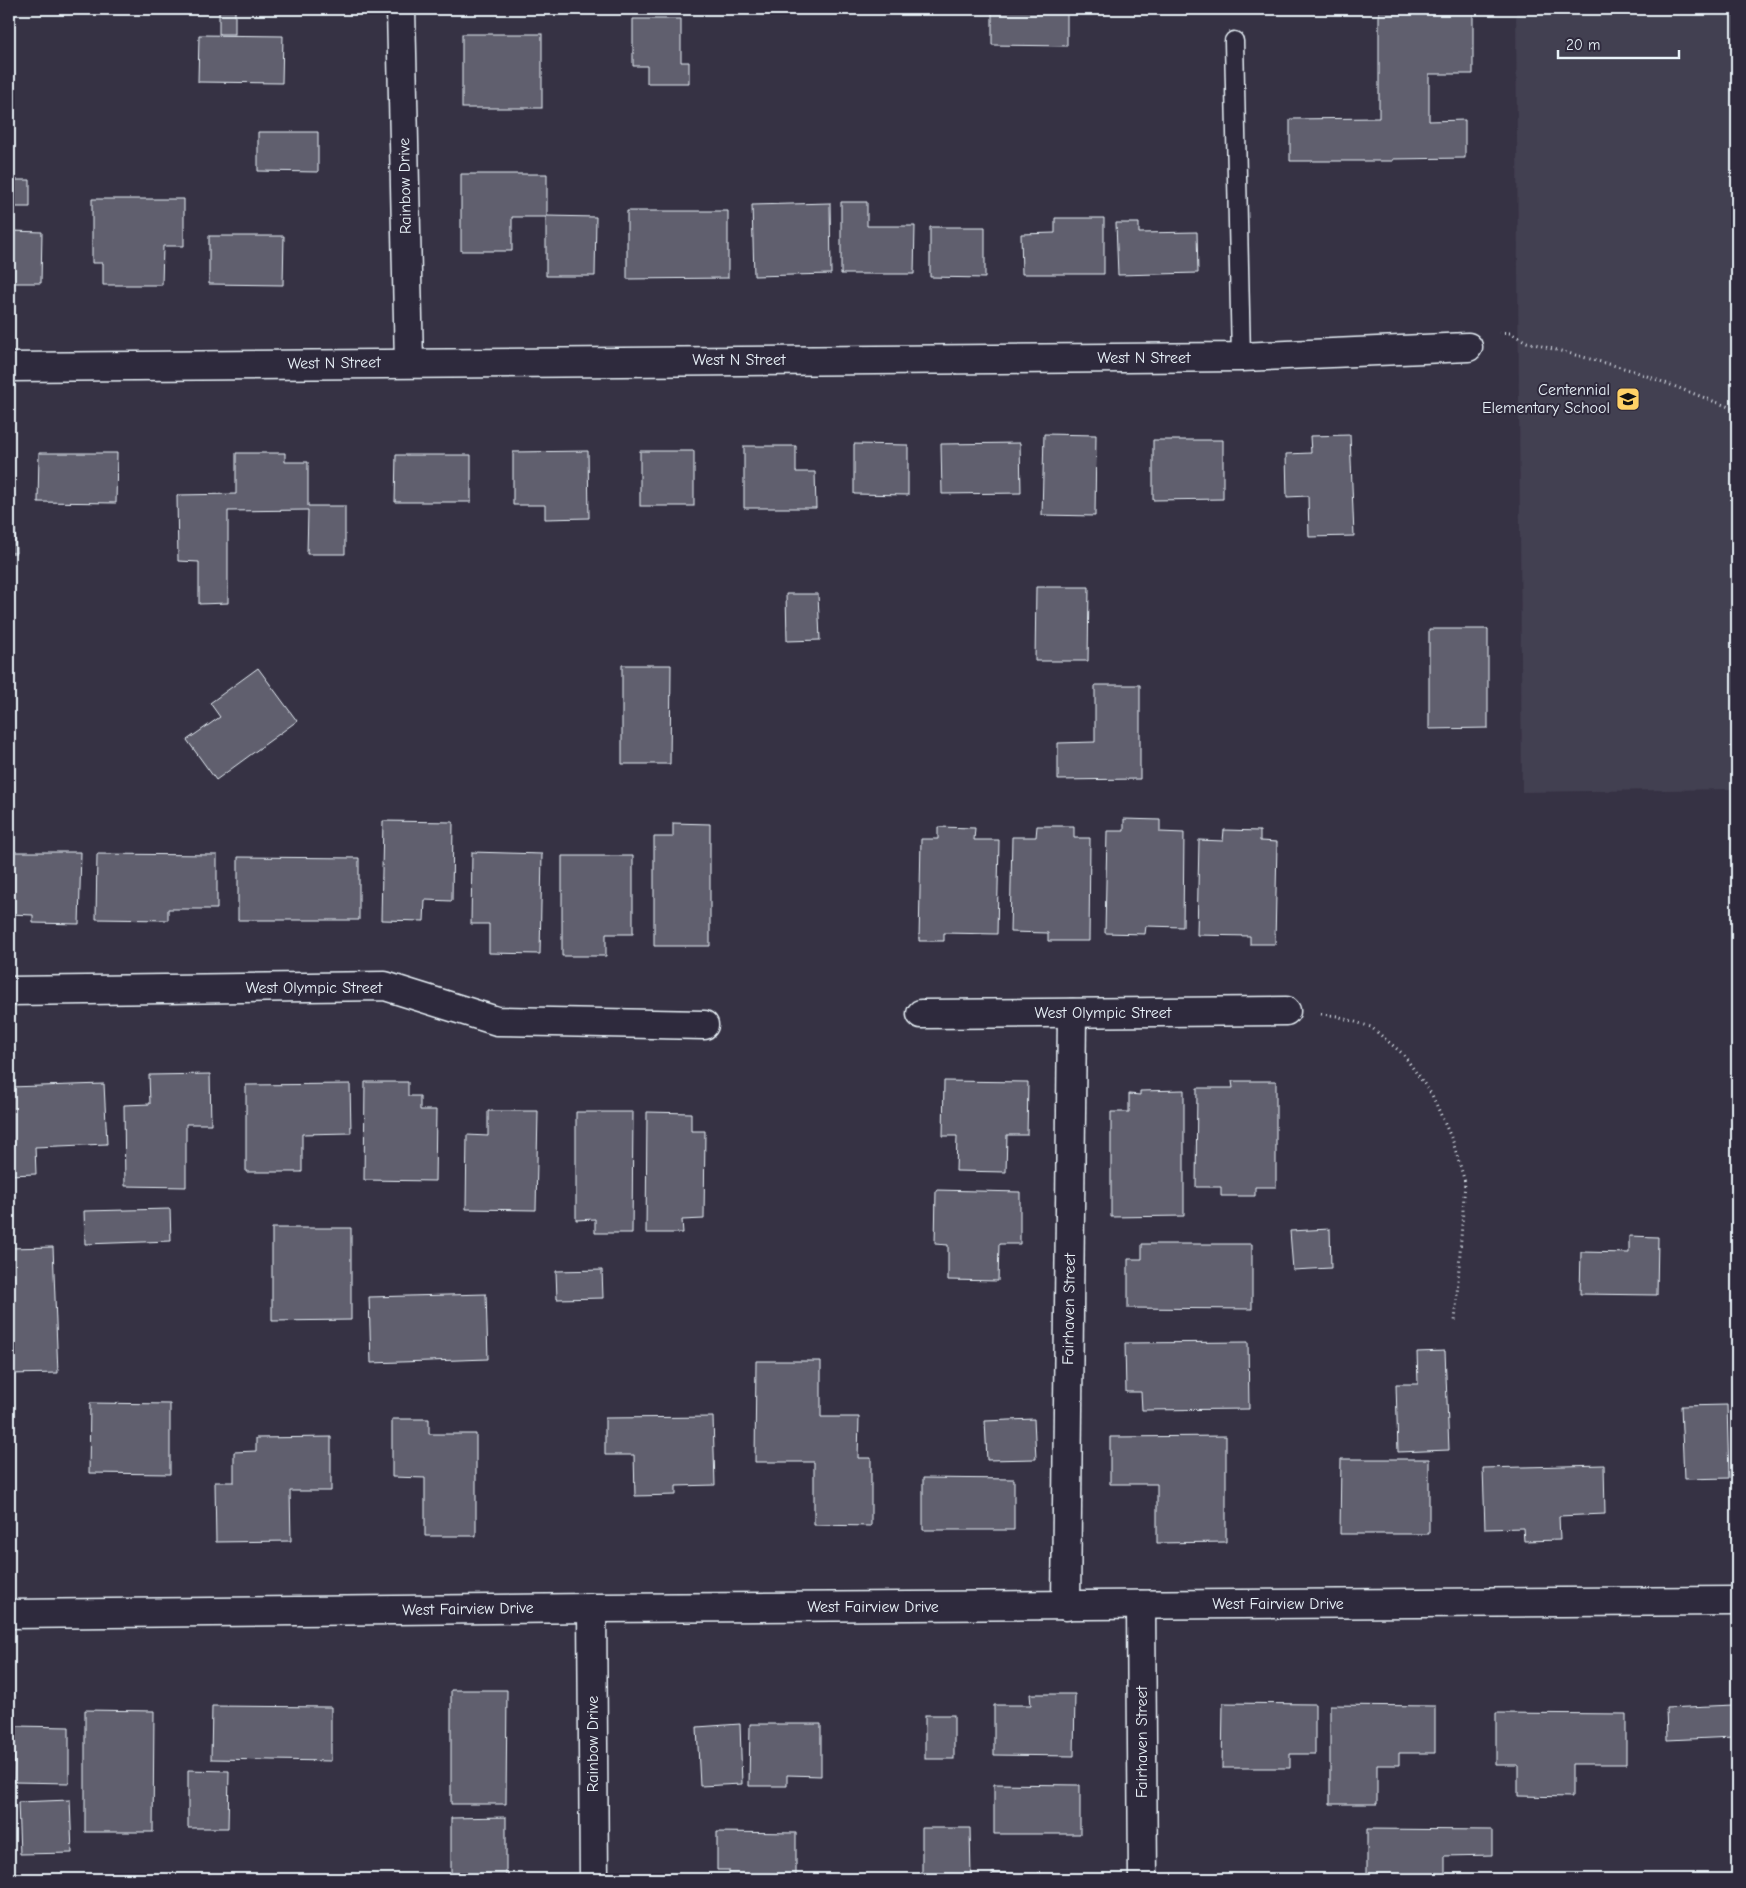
<svg xmlns="http://www.w3.org/2000/svg" width="1746" height="1888" viewBox="0 0 1746 1888" font-family="'Comic Neue',sans-serif">
<style>
.built{fill:#433f51}
.building{fill:#605e6e;stroke:#e8f1f8}
.lines{fill:none;stroke-linecap:round;stroke-linejoin:round}
.lane-casing{stroke:#e8f1f8;stroke-width:21}
.street-casing{stroke:#e8f1f8;stroke-width:31}
.path{stroke:#e8f1f8;stroke-width:3;stroke-dasharray:1 4;stroke-linecap:butt}
.lane{stroke:#2f2a3d;stroke-width:18}
.street{stroke:#2f2a3d;stroke-width:28}
.labels{text-anchor:middle;dominant-baseline:central;stroke-width:4;stroke-linejoin:round;paint-order:stroke}
.street-label{font-size:16px;fill:#e8f1f8;stroke:#2f2a3d}
.poi-label{font-size:16px;fill:#e8f1f8;stroke:#2f2a3d;text-anchor:end}
</style>
<rect width="100%" height="100%" fill="#363244"/>
<filter id="ink" filterUnits="userSpaceOnUse"><feTurbulence type="fractalNoise" baseFrequency=".02" numOctaves="2"/><feDisplacementMap in="SourceGraphic" scale="10" xChannelSelector="R" yChannelSelector="G"/><feConvolveMatrix kernelMatrix="1 2 1 2 8 2 1 2 1" color-interpolation-filters="sRGB"/></filter>
<g filter="url(#ink)">
<path class="built" d="M1516,9H1737V789L1522,792Z"/>
<g class="building">
<rect x="219" y="9" width="16" height="25"/>
<path d="M969,9H1067V46L992,45V10L969,11Z"/>
<path d="M1379,9H1473V74H1429V121L1465,120V158L1393,159V161H1290V119L1379,118Z"/>
<path d="M633,19H681V62H689V83H647V66H633Z"/>
<rect x="462" y="34" width="80" height="74"/>
<path d="M199,35L283,36L282,83L198,82Z"/>
<path d="M258,132H318V172L258,171Z"/>
<path d="M461,174H547V216L596,217L595,276H546V217H512V251H461Z"/>
<path d="M9,180H30V207H12V231L42,232L41,283H9Z"/>
<path d="M92,199H184V246H163L162,285H103V263H92Z"/>
<path d="M841,202H867V226H915L914,274H841Z"/>
<path d="M830,203L831,274L754,276L752,205Z"/>
<path d="M627,211H728V278L627,279Z"/>
<path d="M1055,218H1104V274H1022L1021,234L1055,233Z"/>
<path d="M1116,223H1139V233L1197,232L1198,273L1118,275Z"/>
<path d="M930,227H985V278L930,277Z"/>
<path d="M209,236H284L283,285L209,284Z"/>
<path d="M1044,434L1096,435L1095,516L1042,515Z"/>
<path d="M1350,435L1354,536L1309,537L1308,496L1287,497L1286,454L1311,453L1310,436Z"/>
<path d="M1153,440H1223V499L1153,500Z"/>
<path d="M1020,443L1021,493L942,494L941,444Z"/>
<path d="M854,444L908,445V495L854,494Z"/>
<path d="M744,446H796V472H815L816,508H744Z"/>
<path d="M588,451L589,518L545,519V505H513V452Z"/>
<rect x="640" y="451" width="54" height="55"/>
<path d="M39,453H117L116,503L38,502Z"/>
<path d="M236,453H285V462H308V506H345V554H307L308,510L228,511V603L199,604V562L178,561L177,495L236,494Z"/>
<path d="M396,455H471V502H395Z"/>
<path d="M9,459H12L16,553H9Z"/>
<path d="M1036,587H1089L1088,661H1035Z"/>
<path d="M786,594H818L820,640L787,641Z"/>
<path d="M9,604H13L12,669L9,668Z"/>
<path d="M1429,629H1488V728L1429,729Z"/>
<path d="M622,665H671L670,764H622Z"/>
<path d="M258,668L297,721L216,780L187,740L220,717L210,703Z"/>
<path d="M1095,685H1140V779L1058,780V743L1095,742Z"/>
<path d="M1124,819L1160,820V832L1184,833L1183,927L1146,926L1145,934L1105,933L1107,831H1124Z"/>
<path d="M383,821L453,822L452,901L425,900L424,921L381,920Z"/>
<path d="M673,823L710,824V946H654V837H673Z"/>
<path d="M1037,826H1074V838H1090L1089,941H1048V933L1010,932L1012,837H1036Z"/>
<path d="M938,827L975,828L974,840H999L997,934L944,933V941H919L921,839H938Z"/>
<path d="M1224,830L1260,831V841L1277,842L1275,944H1250V936L1197,935L1199,840L1223,841Z"/>
<path d="M9,852H81L79,924L33,923V915L9,914Z"/>
<path d="M472,852L542,854L540,954L489,953V924H471Z"/>
<path d="M97,854L217,855V909H168V920L96,919Z"/>
<path d="M562,856H633V934H606V956H562Z"/>
<path d="M238,857L359,858V920H238Z"/>
<path d="M210,1074L211,1124H186V1187L125,1186L124,1105L150,1104L149,1075Z"/>
<path d="M944,1081L1028,1082L1027,1135H1007L1006,1172L956,1171L957,1136H943Z"/>
<path d="M1232,1081H1276V1187H1255V1196H1221V1187H1196L1197,1088H1233Z"/>
<path d="M365,1082H408V1096H420V1110H436L435,1181L364,1180Z"/>
<path d="M104,1084L107,1144L35,1147L36,1174L9,1175V1087Z"/>
<path d="M350,1084L351,1133L302,1134V1172H246V1085Z"/>
<path d="M1184,1090V1216L1111,1217V1112H1129V1094L1140,1095V1091Z"/>
<path d="M488,1111H538L536,1210L466,1209L467,1135L488,1136Z"/>
<path d="M576,1112H633L632,1233H595V1219L576,1220Z"/>
<path d="M647,1112L691,1113V1131H705L704,1219L682,1220L683,1233H646Z"/>
<path d="M936,1190L1020,1192V1244H999L998,1281L948,1280V1245L935,1244Z"/>
<path d="M170,1209L171,1241L85,1244L84,1211Z"/>
<path d="M272,1228H351V1320L272,1321Z"/>
<path d="M1330,1229L1331,1268L1293,1270L1290,1231Z"/>
<path d="M1629,1236L1658,1237L1657,1295L1580,1294L1581,1252L1629,1253Z"/>
<path d="M1142,1244H1252V1309L1128,1308V1259H1142Z"/>
<path d="M53,1247L58,1373L9,1374V1248Z"/>
<path d="M602,1270L603,1298L557,1299L556,1271Z"/>
<path d="M486,1294L488,1359L371,1363L369,1297Z"/>
<path d="M1248,1342L1249,1409L1142,1410L1141,1392H1126L1125,1343Z"/>
<path d="M1445,1351L1449,1450L1398,1452L1396,1384H1418L1417,1352Z"/>
<path d="M756,1361H821V1417H859L858,1458H871V1526L814,1525V1462H755Z"/>
<path d="M90,1403L170,1404V1474L89,1473Z"/>
<path d="M1727,1405L1729,1478L1684,1479L1681,1406Z"/>
<path d="M713,1417L715,1485L676,1486V1495L635,1496L634,1455H605V1418Z"/>
<path d="M392,1419H429V1434H476V1536H425V1478L392,1477Z"/>
<path d="M1034,1419L1036,1459L987,1460L985,1421Z"/>
<path d="M1226,1436V1542L1157,1543V1484H1110V1437Z"/>
<path d="M331,1437V1491H290L291,1541L216,1542L215,1482H234V1452L256,1451V1438Z"/>
<path d="M1341,1459H1429V1534H1340Z"/>
<path d="M1604,1465L1605,1514L1559,1516L1560,1540L1524,1541L1523,1528L1485,1529L1483,1468Z"/>
<path d="M923,1478L1014,1479V1530H923Z"/>
<path d="M451,1690H507L506,1804H451Z"/>
<path d="M1030,1694H1075L1074,1756L994,1755V1705H1031Z"/>
<path d="M1223,1703L1315,1704V1754H1290V1768H1222Z"/>
<path d="M1330,1705L1435,1706V1753H1399V1765H1377V1804H1330Z"/>
<path d="M1733,1705L1734,1737L1667,1740L1666,1708Z"/>
<path d="M212,1706L331,1707V1761L211,1759Z"/>
<path d="M85,1710L154,1711L153,1832H85Z"/>
<path d="M1496,1713L1626,1714V1764H1572V1797L1518,1796V1765H1496Z"/>
<rect x="925" y="1715" width="29" height="44"/>
<path d="M740,1724L742,1784L700,1786L697,1727Z"/>
<path d="M750,1724H821V1776L787,1775V1786H749Z"/>
<path d="M15,1726L69,1727V1783L14,1782Z"/>
<path d="M188,1770L229,1771L228,1828H188Z"/>
<path d="M994,1784L1080,1785V1834H994Z"/>
<path d="M70,1800L72,1853L20,1854L18,1802Z"/>
<path d="M506,1817V1879H451V1818Z"/>
<path d="M922,1828H970L971,1877L922,1878Z"/>
<path d="M1367,1829L1492,1830V1855L1445,1856V1879H1367Z"/>
<path d="M717,1832L796,1833V1879H729V1870H717Z"/>
<path d="M992,1873L1073,1874V1879H992Z"/>
</g>
<g class="lines">
<g class="lane-casing">
<path id="lane" d="M1234,41L1241,357"/>
</g>
<g class="street-casing">
<g id="street">
<path d="M401,9L409,363"/>
<path d="M9,367L1241,357L1468,347"/>
<path d="M9,991L385,986L497,1021L704,1025"/>
<path d="M921,1014L1286,1011"/>
<path d="M1141,1605L1143,1879"/>
<path d="M1066,1606L1072,1013"/>
<path d="M592,1608L594,1879"/>
<path d="M9,1614L592,1608L1737,1601"/>
</g>
</g>
<g class="path">
<path d="M1499,332L1510,333L1527,342L1631,370L1737,410"/>
<path d="M1321,1014L1337,1016L1371,1027L1403,1054L1432,1095L1453,1142L1465,1182L1455,1323"/>
</g>
<use href="#lane" class="lane"/>
<use href="#street" class="street"/>
</g>
</g>
<defs>
<g id="school-square" transform="scale(1.25)"><rect x="-9" y="-9" width="18" height="18" rx="4" fill="#ffd166" stroke="#2f2a3d"/><path d="M0-5L7-2L0 1L-7-2ZM-4 1L0 2.5L4 1V4Q0 6-4 4Z" fill="#111"/></g>
</defs>
<g fill-rule="evenodd">
<use href="#school-square" x="1628" y="399"/>
</g>
<g class="labels">
<g class="street-label">
<text transform="translate(405 186) rotate(-91)">Rainbow Drive</text>
<text x="1144" y="358">West N Street</text>
<text x="739" y="360">West N Street</text>
<text transform="translate(334 363) rotate(-1)">West N Street</text>
<text x="314" y="988">West Olympic Street</text>
<text x="1103" y="1013">West Olympic Street</text>
<text transform="translate(1069 1309) rotate(-89)">Fairhaven Street</text>
<text x="1278" y="1604">West Fairview Drive</text>
<text x="873" y="1607">West Fairview Drive</text>
<text transform="translate(468 1609) rotate(-1)">West Fairview Drive</text>
<text transform="translate(1142 1742) rotate(-90)">Fairhaven Street</text>
<text transform="translate(593 1744) rotate(-90)">Rainbow Drive</text>
</g>
<g class="poi-label">
<text x="1610" y="390">Centennial<tspan x="1610" dy="18">Elementary School</tspan></text>
</g>
</g>
<rect width="1746" height="1888" fill="none" stroke="#2f2a3d" stroke-width="30"/>
<rect x="15" y="15" width="1716" height="1858" fill="none" stroke="#e8f1f8" stroke-width="2" filter="url(#ink)"/>
<path d="M1558 50v8h121v-8" fill="none" stroke="#e8f1f8" stroke-width="2.5"/>
<text x="1566" y="50" font-size="15" fill="#e8f1f8" stroke="#2f2a3d" stroke-width="4" paint-order="stroke">20 m</text>
</svg>
